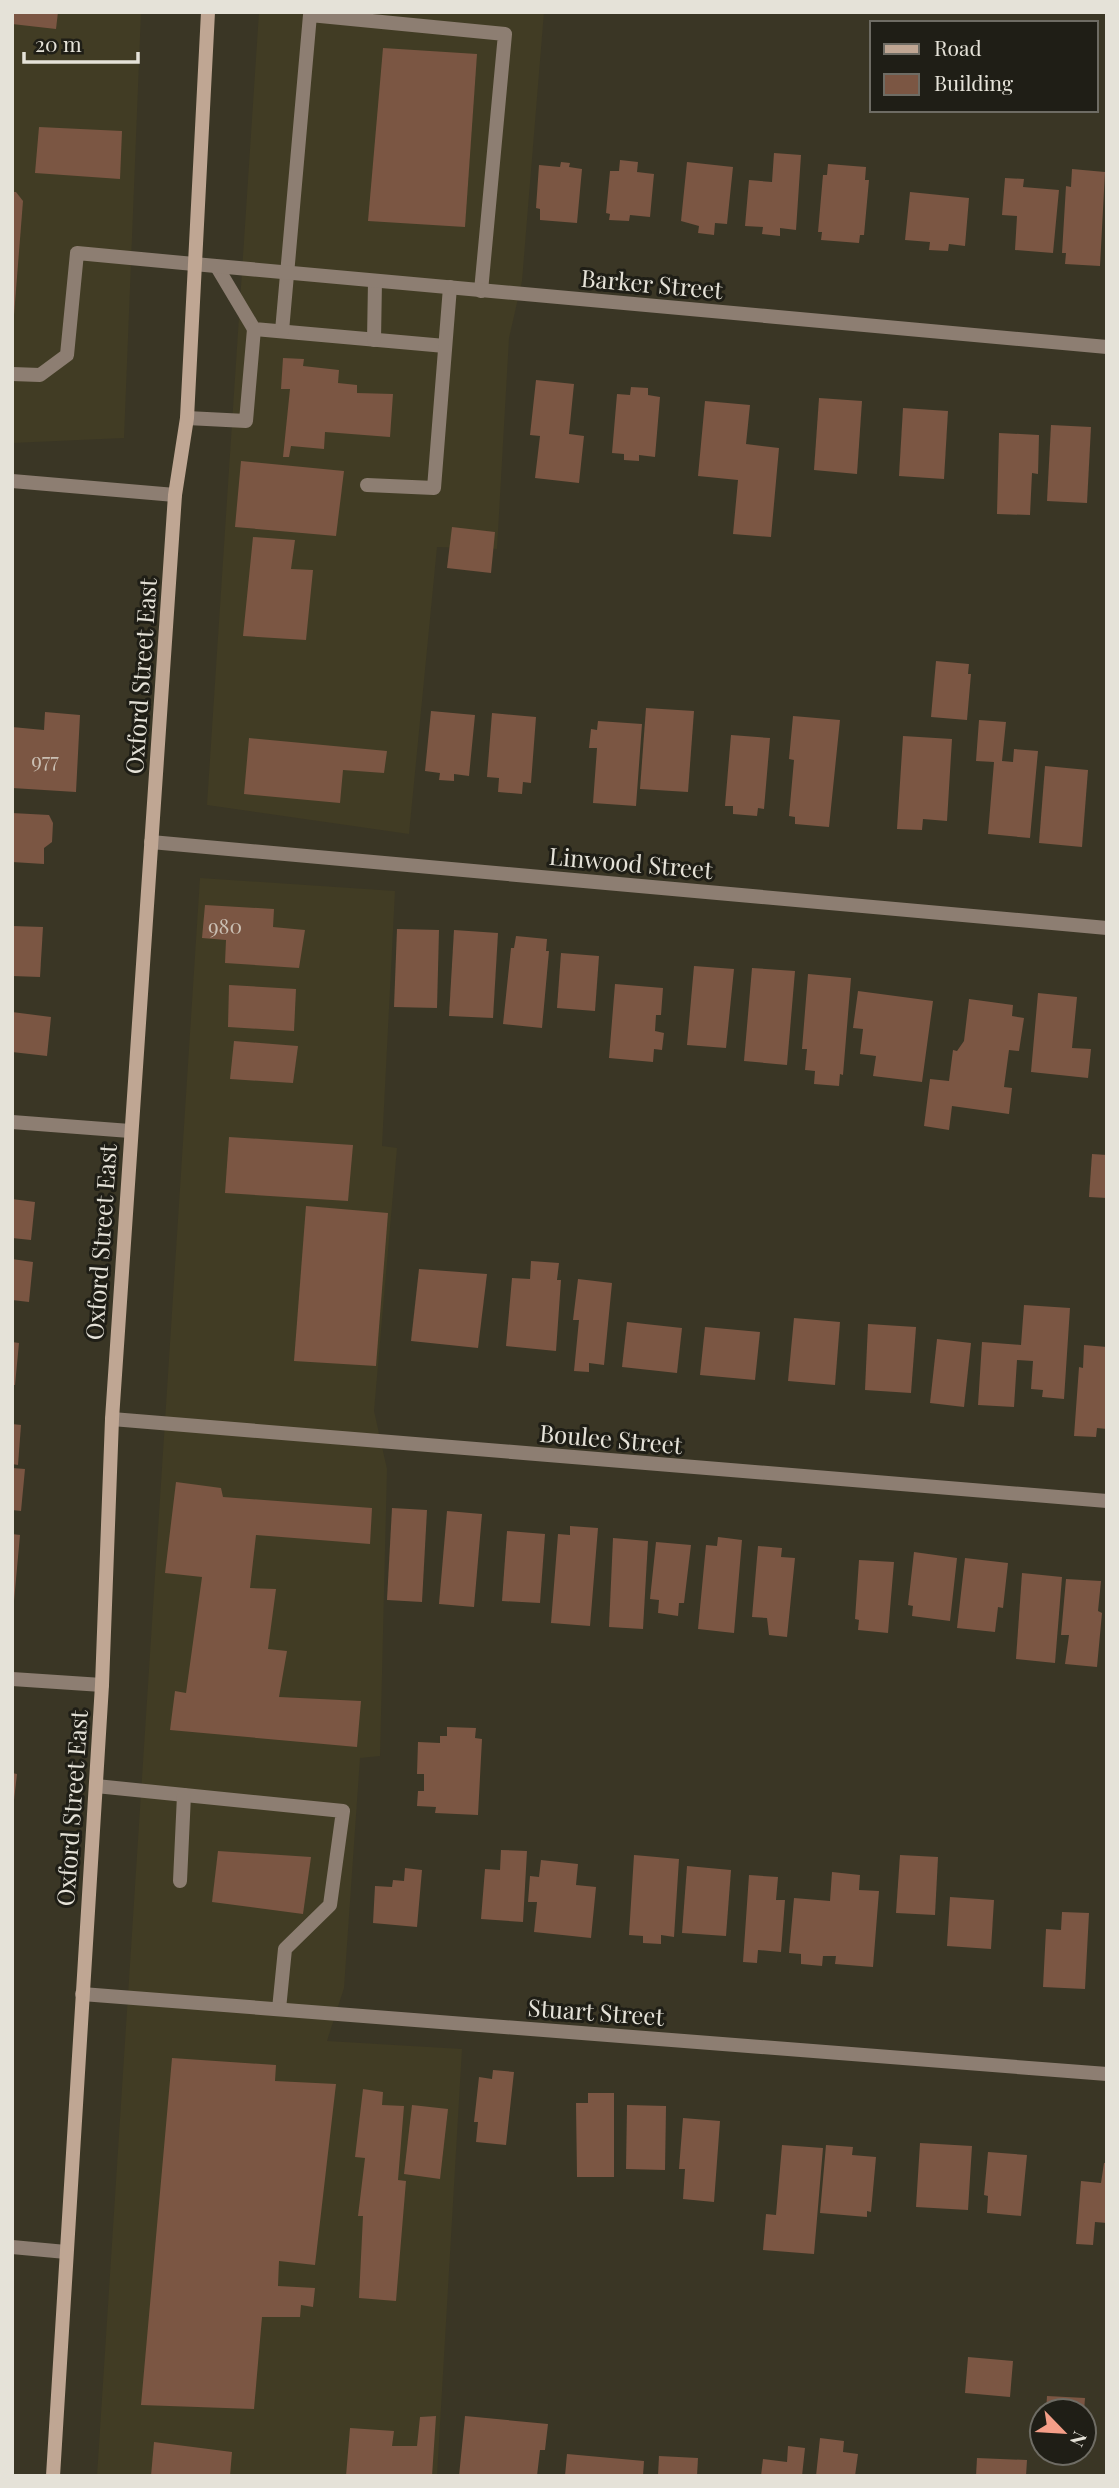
<svg xmlns="http://www.w3.org/2000/svg" width="1119" height="2488" viewBox="0 0 1119 2488" font-family="'Playfair Display',serif">
<style>
.built{fill:#413c24}
.building{fill:#7b5643}
.lines{fill:none;stroke-linecap:round;stroke-linejoin:round}
.service{stroke:#8d7e72;stroke-width:14}
.minor{stroke:#8d7e72;stroke-width:14}
.tertiary{stroke:#8d7e72;stroke-width:14}
.secondary{stroke:#bfa693;stroke-width:14}
.labels{text-anchor:middle;dominant-baseline:central;stroke-width:6;stroke-linejoin:round;paint-order:stroke}
.number-label{font-size:21px;fill:#cabfb3}
.street-label{font-size:24px;fill:#e5e2d8;stroke:#1f1e16}
</style>
<rect width="100%" height="100%" fill="#3a3625"/>
<g class="built">
<path d="M12,12H141L124,438L12,443Z"/>
<path d="M259,12H544L522,281L509,338L497,549L437,547L409,834L207,805Z"/>
<path d="M200,878L395,891L382,1146L397,1148L374,1411L387,1469L380,1756L360,1758L344,1988L327,2041L462,2049L437,2476H97Z"/>
</g>
<g class="building">
<path d="M12,12H58L56,29L12,24Z"/>
<path d="M383,48L477,54L465,227L368,221Z"/>
<path d="M39,127L122,131L120,179L35,173Z"/>
<path d="M774,153L801,155L796,230L780,228V236L762,234L763,227L745,226L749,180L772,182Z"/>
<path d="M620,160L638,162L637,172L654,174L650,217L630,215L629,221L609,220L610,214L606,213L610,171H619Z"/>
<path d="M561,162L570,163L569,167L582,169L577,223L540,220V209L536,208L539,165L560,167Z"/>
<path d="M687,162L733,167L727,224L715,223L714,235L698,233L699,226L681,221Z"/>
<path d="M828,164L866,167L865,180H869L864,235H860L859,243L821,240L822,232H818L823,175H827Z"/>
<path d="M1072,169L1105,172L1100,266L1065,264L1066,253H1062L1066,186L1071,187Z"/>
<path d="M1005,178L1024,179L1023,187L1059,190L1053,253L1015,250L1017,216L1002,215Z"/>
<path d="M12,192H16L23,201L14,315L12,314Z"/>
<path d="M910,192L969,198L965,246L949,244L948,251L929,250L930,242L905,240Z"/>
<path d="M283,358L304,359L303,366L339,370L338,383L357,385V393L393,394L390,437L325,432L324,449L291,446L289,457H283L290,389H281Z"/>
<path d="M536,380L574,384L569,434L584,436L579,483L535,478L540,436L530,435Z"/>
<path d="M631,387L648,388V395L660,397L655,457L639,455V461L624,460V454L612,453L617,394L630,395Z"/>
<path d="M819,398L862,401L857,474L814,470Z"/>
<path d="M705,401L750,405L746,444L779,448L771,537L733,534L738,480L698,476Z"/>
<path d="M903,408L948,411L944,479L899,476Z"/>
<path d="M1051,425L1091,427L1087,503L1047,501Z"/>
<path d="M999,433L1039,435L1038,474L1032,473L1030,515L997,514Z"/>
<path d="M241,461L344,471L336,536L235,527Z"/>
<path d="M452,527L495,532L491,573L447,568Z"/>
<path d="M253,537L295,540L291,569L313,570L306,640L243,636Z"/>
<path d="M936,661L969,664L968,674H971L967,720L931,717Z"/>
<path d="M646,708L694,711L688,792L640,789Z"/>
<path d="M431,711L475,715L469,776L454,774V781L439,780L440,773L425,771Z"/>
<path d="M45,712L80,715L76,792L12,788V727L44,730Z"/>
<path d="M492,713L536,717L531,783L523,782L522,794L498,792L499,778L487,777Z"/>
<path d="M793,716L840,720L829,827L795,824V817L789,816L794,760L789,759Z"/>
<path d="M979,720L1006,722L1002,761L1013,762L1014,749L1038,751L1030,838L988,834L994,762L976,761Z"/>
<path d="M598,721L642,724L636,806L593,803L597,748H589L591,729L597,730Z"/>
<path d="M731,735L770,738L764,809L758,808L757,816L733,814V806H725Z"/>
<path d="M903,736L952,739L947,821L923,819L922,830L897,829Z"/>
<path d="M249,738L387,751L384,773L343,770L340,803L244,794Z"/>
<path d="M1045,766L1088,770L1082,847L1039,843Z"/>
<path d="M12,813L49,815L53,823L52,842L44,848V864L12,862Z"/>
<path d="M205,905L274,909L273,927L305,930L299,968L225,963L226,940L202,938Z"/>
<path d="M12,926L43,927L40,977L12,976Z"/>
<path d="M397,929L439,930L437,1008L394,1007Z"/>
<path d="M454,930L498,933L493,1018L449,1016Z"/>
<path d="M516,936L547,939L546,951H549L542,1028L503,1024L511,948H514Z"/>
<path d="M561,953L599,956L595,1011L557,1008Z"/>
<path d="M694,966L734,969L726,1048L687,1045Z"/>
<path d="M752,968L795,971L787,1065L744,1061Z"/>
<path d="M808,974L851,978L843,1075L840,1074L839,1086L814,1084L815,1071L805,1070L807,1049H802Z"/>
<path d="M615,984L663,988L661,1015H656L655,1031L664,1033L662,1050L654,1049L653,1062L609,1058Z"/>
<path d="M229,985L296,989L294,1031L228,1027Z"/>
<path d="M858,991L933,1001L922,1082L873,1076L876,1056L860,1054L863,1029L853,1028Z"/>
<path d="M1038,993L1077,997L1072,1048L1091,1049L1088,1078L1031,1072Z"/>
<path d="M969,999L1013,1005L1012,1016L1024,1018L1019,1051L1009,1050L1004,1087L1012,1088L1009,1114L952,1106L949,1130L924,1126L930,1079L949,1081L953,1050L957,1051L964,1041Z"/>
<path d="M12,1012L51,1017L47,1056L12,1052Z"/>
<path d="M234,1041L298,1046L293,1083L230,1079Z"/>
<path d="M229,1137L353,1145L348,1201L225,1193Z"/>
<path d="M1092,1154L1107,1155V1198L1089,1197Z"/>
<path d="M12,1199L35,1202L31,1240L12,1238Z"/>
<path d="M306,1206L388,1213L376,1366L294,1361Z"/>
<path d="M12,1259L33,1262L29,1302L12,1300Z"/>
<path d="M531,1261L559,1263L557,1280H561L556,1351L506,1346L512,1278L530,1279Z"/>
<path d="M419,1269L487,1274L478,1348L411,1341Z"/>
<path d="M578,1279L612,1283L604,1365L589,1363V1372L574,1371L579,1320H573Z"/>
<path d="M1024,1305L1070,1308L1064,1399L1042,1397L1043,1390L1031,1389L1033,1361L1017,1360L1014,1407L978,1405L982,1342L1021,1345Z"/>
<path d="M794,1318L840,1322L835,1385L788,1381Z"/>
<path d="M627,1322L682,1328L677,1373L622,1367Z"/>
<path d="M868,1324L916,1327L911,1393L865,1390Z"/>
<path d="M705,1327L760,1332L755,1380L700,1375Z"/>
<path d="M937,1339L971,1343L964,1407L930,1403Z"/>
<path d="M12,1342L19,1343L15,1385H12Z"/>
<path d="M1084,1345L1107,1347V1429L1097,1428L1096,1437L1074,1436L1079,1367L1083,1368Z"/>
<path d="M12,1424L21,1425L18,1465L12,1464Z"/>
<path d="M12,1468L25,1469L21,1511L12,1510Z"/>
<path d="M176,1482L221,1488L223,1497L372,1508L370,1544L256,1535L250,1588L276,1589L268,1649L287,1651L279,1697L361,1701L357,1747L170,1730L175,1691L186,1693L202,1577L165,1573Z"/>
<path d="M392,1508L427,1510L422,1602L387,1600Z"/>
<path d="M447,1511L482,1514L474,1607L439,1604Z"/>
<path d="M570,1526L598,1528L590,1626L551,1623L558,1534L570,1535Z"/>
<path d="M507,1531L545,1534L540,1603L502,1601Z"/>
<path d="M12,1534L20,1535L14,1601L12,1600Z"/>
<path d="M718,1537L742,1540L734,1633L698,1629L706,1545L717,1546Z"/>
<path d="M613,1538L648,1541L643,1629L609,1627Z"/>
<path d="M656,1542L691,1545L684,1603H679L678,1616L658,1613L659,1600L650,1599Z"/>
<path d="M758,1546L782,1548L781,1557L795,1558L787,1637L769,1635L767,1618L752,1617Z"/>
<path d="M914,1552L957,1558L950,1621L912,1616L913,1606L908,1605Z"/>
<path d="M965,1558L1008,1563L1003,1608L998,1607L995,1632L957,1628Z"/>
<path d="M859,1560L894,1562L888,1633L858,1630L859,1620L855,1619Z"/>
<path d="M1022,1573L1062,1577L1055,1663L1016,1659Z"/>
<path d="M1066,1579L1101,1581L1098,1611L1102,1613L1097,1667L1065,1664L1069,1635H1061Z"/>
<path d="M447,1727L476,1728L475,1738L482,1739L478,1815L435,1813L436,1807L417,1806L418,1791H424V1774H417L418,1742L440,1743V1736H447Z"/>
<path d="M12,1773L17,1774L14,1800H12Z"/>
<path d="M501,1850L527,1851L523,1922L481,1919L485,1869L500,1870Z"/>
<path d="M218,1851L311,1857L303,1914L212,1902Z"/>
<path d="M634,1855L679,1859L674,1937L661,1935V1944L643,1943V1936L629,1935Z"/>
<path d="M900,1855L938,1857L935,1915L896,1913Z"/>
<path d="M541,1860L578,1864L576,1885L596,1887L591,1938L534,1932L537,1902H528L530,1876L539,1877Z"/>
<path d="M687,1866L731,1870L726,1936L682,1933Z"/>
<path d="M405,1868L422,1870L417,1927L373,1923L375,1886L392,1887L393,1880L404,1881Z"/>
<path d="M832,1872L860,1875L859,1890L879,1891L873,1967L835,1964L836,1956H823L822,1966L801,1964V1954L789,1953L794,1898L830,1901Z"/>
<path d="M749,1875L778,1877L776,1900H785L781,1952L758,1950L757,1963L743,1962Z"/>
<path d="M950,1897L994,1900L991,1949L947,1946Z"/>
<path d="M1062,1912L1089,1913L1085,1989L1043,1987L1046,1929L1061,1930Z"/>
<path d="M172,2058L276,2065L275,2081L336,2084L315,2265L279,2261L278,2286L315,2288L313,2307L301,2305L300,2317H262L254,2409L141,2405Z"/>
<path d="M493,2070L514,2072L506,2145L476,2142L478,2122H474L479,2077L492,2079Z"/>
<path d="M363,2089L383,2092L382,2105L404,2106L398,2180L406,2181L396,2301L359,2298L363,2216H358L365,2158L355,2157Z"/>
<path d="M588,2093H614V2177H577L576,2103H588Z"/>
<path d="M412,2105L448,2109L440,2179L404,2174Z"/>
<path d="M627,2105L666,2106L665,2170L626,2169Z"/>
<path d="M683,2118L720,2121L714,2202L683,2199L685,2169H679Z"/>
<path d="M920,2143L972,2146L968,2210L916,2207Z"/>
<path d="M782,2145L823,2148L814,2254L763,2250L766,2214L776,2215Z"/>
<path d="M826,2145L853,2147L852,2155L876,2157L871,2212L867,2211V2217L820,2213Z"/>
<path d="M988,2152L1027,2155L1021,2216L987,2213L988,2196L984,2195Z"/>
<path d="M1104,2163H1107V2223L1095,2222L1093,2245L1076,2244L1081,2181L1101,2183Z"/>
<path d="M968,2357L1013,2361L1010,2397L965,2393Z"/>
<path d="M1047,2396L1085,2398L1084,2411H1046Z"/>
<path d="M436,2416L432,2476H346L350,2428L394,2431L392,2446H417L420,2417Z"/>
<path d="M465,2416L548,2424L545,2450H540L537,2476H459Z"/>
<path d="M820,2438L844,2441L843,2452L858,2454L855,2476H816Z"/>
<path d="M154,2442L232,2452L230,2476H151Z"/>
<path d="M788,2446L805,2448L802,2476H761L763,2459L787,2462Z"/>
<path d="M567,2454L644,2461L643,2476H565Z"/>
<path d="M659,2456L698,2458L697,2476H658Z"/>
<path d="M977,2458L1027,2460L1026,2476H976Z"/>
</g>
<g class="lines">
<g class="service">
<path d="M217,267L254,329L445,346"/>
<path d="M282,331L310,15L505,34L481,291"/>
<path d="M374,340L375,281"/>
<path d="M12,374L40,375L67,355L77,253L194,264"/>
<path d="M187,418L246,421L254,329"/>
<path d="M367,485L434,488L450,287"/>
<path d="M96,1786L343,1811L330,1905L285,1949L279,2009"/>
<path d="M180,1881L184,1795"/>
</g>
<g class="minor">
<path d="M151,842L1107,928"/>
<path d="M12,1122L130,1131"/>
<path d="M112,1419L1107,1501"/>
<path d="M12,1679L102,1685"/>
<path d="M82,1994L1107,2074"/>
<path d="M12,2247L66,2252"/>
</g>
<g class="tertiary">
<path d="M194,264L1107,347"/>
<path d="M12,481L175,495"/>
</g>
<path class="secondary" d="M53,2476L102,1685L112,1419L175,495L187,418L208,12"/>
</g>
<g class="labels">
<g class="number-label">
<text x="45" y="759">977</text>
<text x="225" y="925">980</text>
</g>
<g class="street-label">
<text transform="translate(652 283) rotate(5)">Barker Street</text>
<text transform="translate(140 676) rotate(-86)">Oxford Street East</text>
<text transform="translate(631 862) rotate(5)">Linwood Street</text>
<text transform="translate(100 1242) rotate(-86)">Oxford Street East</text>
<text transform="translate(611 1438) rotate(5)">Boulee Street</text>
<text transform="translate(71 1808) rotate(-86)">Oxford Street East</text>
<text transform="translate(596 2011) rotate(4)">Stuart Street</text>
</g>
</g>
<rect width="1119" height="2488" fill="none" stroke="#e5e2d8" stroke-width="28"/>
<rect x="870" y="21" width="228" height="91" fill="#1f1e16" stroke="#6e6c64" stroke-width="2"/>
<rect x="884" y="44" width="35" height="10" fill="#bfa693" stroke="#6e6c64" stroke-width="2"/>
<text x="934" y="56" font-size="21" fill="#e5e2d8">Road</text>
<rect x="884" y="74" width="35" height="21" fill="#7b5643" stroke="#6e6c64" stroke-width="2"/>
<text x="934" y="91" font-size="21" fill="#e5e2d8">Building</text>
<g transform="translate(1063 2432) rotate(115)"><circle r="33" fill="#1f1e16" stroke="#6e6c64" stroke-width="2"/>
<path d="M0-5L12 26L0 18L-12 26Z" fill="#f49e88"/>
<text y="-10" font-size="19" font-weight="bold" text-anchor="middle" fill="#e5e2d8">N</text>
</g>
<path d="M24 52v10h114v-10" fill="none" stroke="#e5e2d8" stroke-width="3.5"/>
<text x="35" y="52" font-size="21" fill="#e5e2d8" stroke="#1f1e16" stroke-width="5" paint-order="stroke">20 m</text>
</svg>
